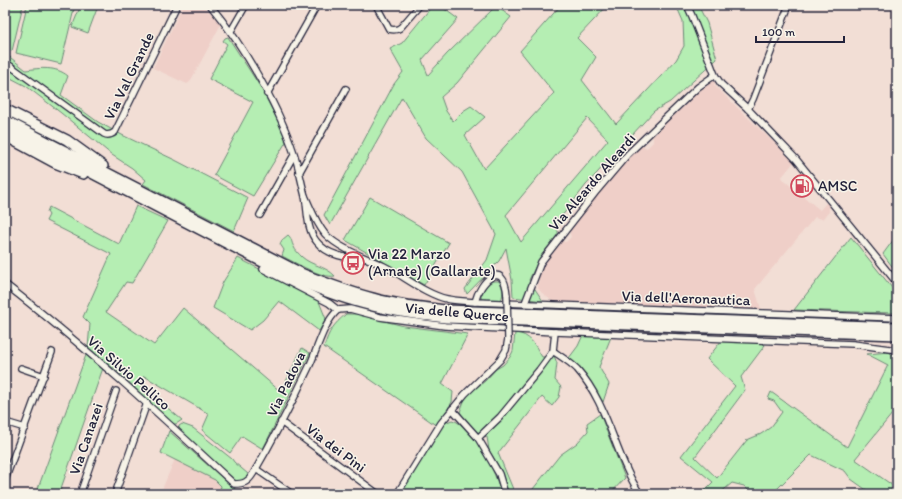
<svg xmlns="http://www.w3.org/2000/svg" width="902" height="499" viewBox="0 0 902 499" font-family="Itim,sans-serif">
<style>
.built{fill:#efcfc8}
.green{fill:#b5eeb3;stroke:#6c8877;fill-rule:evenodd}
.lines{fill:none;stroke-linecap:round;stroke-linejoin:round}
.minor-casing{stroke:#22223b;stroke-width:8}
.trunk-casing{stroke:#22223b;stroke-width:12}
.minor{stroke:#f7f3e8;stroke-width:5.5}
.trunk{stroke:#f7f3e8;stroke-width:9}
.minor-bridge-casing{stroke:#22223b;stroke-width:8;stroke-linecap:butt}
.minor-bridge{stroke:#f7f3e8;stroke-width:5.5}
.labels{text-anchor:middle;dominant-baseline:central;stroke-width:3;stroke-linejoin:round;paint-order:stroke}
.street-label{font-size:15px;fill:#22223b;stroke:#f7f3e8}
.poi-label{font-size:15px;fill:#22223b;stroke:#f7f3e8;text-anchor:start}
</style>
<rect width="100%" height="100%" fill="#f2ded5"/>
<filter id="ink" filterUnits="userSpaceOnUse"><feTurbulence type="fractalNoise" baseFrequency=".025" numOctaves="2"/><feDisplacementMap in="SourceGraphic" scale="8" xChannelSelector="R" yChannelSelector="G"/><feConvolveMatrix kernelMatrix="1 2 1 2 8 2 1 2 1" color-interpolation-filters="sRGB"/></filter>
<g filter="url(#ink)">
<g class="built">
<path d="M183,5H203L221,24L190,82L187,84L153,68Z"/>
<path d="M713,81L716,82L714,85L794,162L781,178L820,210L826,203L829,204V212L822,219L815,217L755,289L761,309L552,301L541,292L538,288L539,273L543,264L561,241L566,242L571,237L569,230L631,155L642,146L647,148L653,142V136L708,83Z"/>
<path d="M175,459L216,480L221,486L219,494H160Z"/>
</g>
<g class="green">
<path d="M5,5H23L12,51L5,49Z"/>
<path d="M27,5H75L61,64L16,53Z"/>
<path d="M81,5L98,6L88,33L72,27Z"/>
<path d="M433,5H439L458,19L422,60L428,75L447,54L496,6L511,17L457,83L441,97L446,111L453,121L463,111L471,106L485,117L465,135L484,169L554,93L520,51L561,5H608L577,38L596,57L582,80L616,124L676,60L684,46L683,21L676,5H698L707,23L717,59L670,102L654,111L586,185L558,221V234L540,257L529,280L543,301L513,297L512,280L506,248L499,261L467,294L465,289L487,260L496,234L462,172L426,138L402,97L330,225L324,215L394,84L403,72L390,49L402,43ZM587,118L608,140L521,242L506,215Z"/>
<path d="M228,37L261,88L287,139L285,140L286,142L253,196L214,175L253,102L209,79L227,44L223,41L225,38Z"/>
<path d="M5,55L11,58L26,70C40,68 56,66 68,76L61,95L98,122L122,135L175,160L248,198L234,231L143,184L146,180L132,168L112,155L61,113L26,86L5,75Z"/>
<path d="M370,197L449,243L424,285L345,240Z"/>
<path d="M136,206L168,221L132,283L126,282L106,312L154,345L183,308L281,392L302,348L310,353L263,449L242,436L230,453L202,430L209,414L144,376L139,384L182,420L176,424H173L115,369L107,364L88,347L90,324L83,317L111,254L46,221L49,215L47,212L49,207L119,244Z"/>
<path d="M288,235C292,238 291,242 294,247C295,250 299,254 302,257C312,266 326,266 335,276C323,279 294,262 282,256L284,250L280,244L282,240Z"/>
<path d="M897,235V273L883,254Z"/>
<path d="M851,237L897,294V311L892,313L794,310Z"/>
<path d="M238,258L318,299L326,319L319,331L279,301L263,320L250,330L213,308L223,282Z"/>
<path d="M493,281H499C503,287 504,293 501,300L481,299C481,292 486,284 493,281Z"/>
<path d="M346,314H356L404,326L468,334L442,384L453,392L452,402L437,426L324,347C329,331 333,325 346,314Z"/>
<path d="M515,333C530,334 535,345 542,357L554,356L557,363L555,380L561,387L559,397L552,406L542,397L498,453L515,494H508L501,470L489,450L487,437C474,433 467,424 460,412L466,396L485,381L496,369L503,365L510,357L513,351Z"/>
<path d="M583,335L611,337L599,367L609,384L603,402L584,374L569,358L578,346Z"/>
<path d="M722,340L758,342L765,345L741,377L745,390L695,457L717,478L747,440L761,434L771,427L782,412L774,401L768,399L771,392L847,447L888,365L867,354L889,352L897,358V408L855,459L892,485L897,480V494H872L851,479L845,471L811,455L772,494H752L744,486L732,483L719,494H701L713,482L681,456L735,386L707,359Z"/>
<path d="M86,355L103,368L59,494H36Z"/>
<path d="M600,414L625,478L610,494H529L560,455L577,443L588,431L587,423Z"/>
<path d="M452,420C473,425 497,474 501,494H399L439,429L447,422Z"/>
<path d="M182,424L193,428L232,459L234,462L248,474L247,479L239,483L235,481L179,429V426Z"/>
<path d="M169,431L236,490L240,494H219L221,486L215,480L161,453Z"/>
</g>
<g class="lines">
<g class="minor-casing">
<g id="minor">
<path d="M210,5C244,46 282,111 297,163C300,174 302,185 305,196C308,211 306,229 317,242C328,256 347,258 363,259"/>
<path d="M376,5L389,29C393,30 398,30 401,27L420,5"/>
<path d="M687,5L692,16L715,75L721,84L748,109L796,159L897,283"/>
<path d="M231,31L246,5"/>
<path d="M5,62L104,134C108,136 111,135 115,132L177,5"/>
<path d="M267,94L317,5"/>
<path d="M748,109L753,99L789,5"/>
<path d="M299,173L346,89"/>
<path d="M305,196C311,209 316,223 325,234C341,250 365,257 384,266C404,276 425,294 447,299C456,301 466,301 475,302L897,318"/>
<path d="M260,215L294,155"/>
<path d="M263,269L329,303L338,310"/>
<path d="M5,284C85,346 160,415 234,484C244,484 248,482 253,474C273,440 292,403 309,367C317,350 324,322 338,310"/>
<path d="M475,302C480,281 504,258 507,295"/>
<path d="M525,303L541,262L595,193L628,154L698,87L715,75"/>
<path d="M338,310L350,309L380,317L445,326L555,332L553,351L539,370L500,417L478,438L452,409"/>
<path d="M555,332L853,344L897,350"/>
<path d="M553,351C560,356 570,362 577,369C609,405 614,454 640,494"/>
<path d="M21,368L44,376"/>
<path d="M5,422L25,428"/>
<path d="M281,422L378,494"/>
<path d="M478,438L499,474L505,494"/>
<path d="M256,469L292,494"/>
<path d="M5,480L52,352"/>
<path d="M80,494L116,391"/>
<path d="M115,494L147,403"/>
<path d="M397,494L441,423L465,394L500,360L506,350L508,339"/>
</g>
</g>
<g class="trunk-casing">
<g id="trunk">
<path d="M5,109L67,140L103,166"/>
<path d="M5,120L303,274C326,283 349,292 373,298C397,305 422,307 446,310L897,327"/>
<path d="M5,128L299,281C323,291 347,300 373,306C397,312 421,315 446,318L897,335"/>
<path d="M5,136L55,163L83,174"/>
</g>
</g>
<use href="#minor" class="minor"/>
<use href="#trunk" class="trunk"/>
<g class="minor-bridge-casing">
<path id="minor-bridge" d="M507,295L508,339"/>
</g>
<use href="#minor-bridge" class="minor-bridge"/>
</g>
</g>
<defs>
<g id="fuel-ring" transform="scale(1.15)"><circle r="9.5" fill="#f7f3e8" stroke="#d1495b" stroke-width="1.5"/><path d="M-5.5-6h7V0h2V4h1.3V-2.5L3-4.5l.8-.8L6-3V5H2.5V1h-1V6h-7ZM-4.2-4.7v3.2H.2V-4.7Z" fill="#d1495b"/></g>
<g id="bus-ring" transform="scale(1.15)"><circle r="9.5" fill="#f7f3e8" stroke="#d1495b" stroke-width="1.5"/><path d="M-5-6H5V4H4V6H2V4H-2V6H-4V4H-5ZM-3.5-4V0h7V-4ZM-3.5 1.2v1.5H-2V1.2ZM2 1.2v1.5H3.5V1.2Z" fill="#d1495b"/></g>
</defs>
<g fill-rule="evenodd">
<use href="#fuel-ring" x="802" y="186"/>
<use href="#bus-ring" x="353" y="263"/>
</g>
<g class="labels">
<g class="street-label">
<text transform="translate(129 76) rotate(-64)">Via Val Grande</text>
<text transform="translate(592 182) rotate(-49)">Via Aleardo Aleardi</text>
<text transform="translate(686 298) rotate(2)">Via dell'Aeronautica</text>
<text transform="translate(457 312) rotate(5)">Via delle Querce</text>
<text transform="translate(129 373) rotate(41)">Via Silvio Pellico</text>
<text transform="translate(286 384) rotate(-64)">Via Padova</text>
<text transform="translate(86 439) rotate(-71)">Via Canazei</text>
<text transform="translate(336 448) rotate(37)">Via dei Pini</text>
</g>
<g class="poi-label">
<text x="818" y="186">AMSC</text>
<text x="368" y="254">Via 22 Marzo<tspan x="368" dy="17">(Arnate) (Gallarate)</tspan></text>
</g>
</g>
<rect width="902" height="499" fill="none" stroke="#f7f3e8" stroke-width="20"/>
<rect x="10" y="10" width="882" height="479" fill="none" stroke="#22223b" stroke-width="1.5" filter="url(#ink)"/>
<path d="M756 36v6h88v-6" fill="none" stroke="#22223b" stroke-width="2"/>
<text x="762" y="36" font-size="12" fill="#22223b" stroke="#f7f3e8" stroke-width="3" paint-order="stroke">100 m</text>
</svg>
